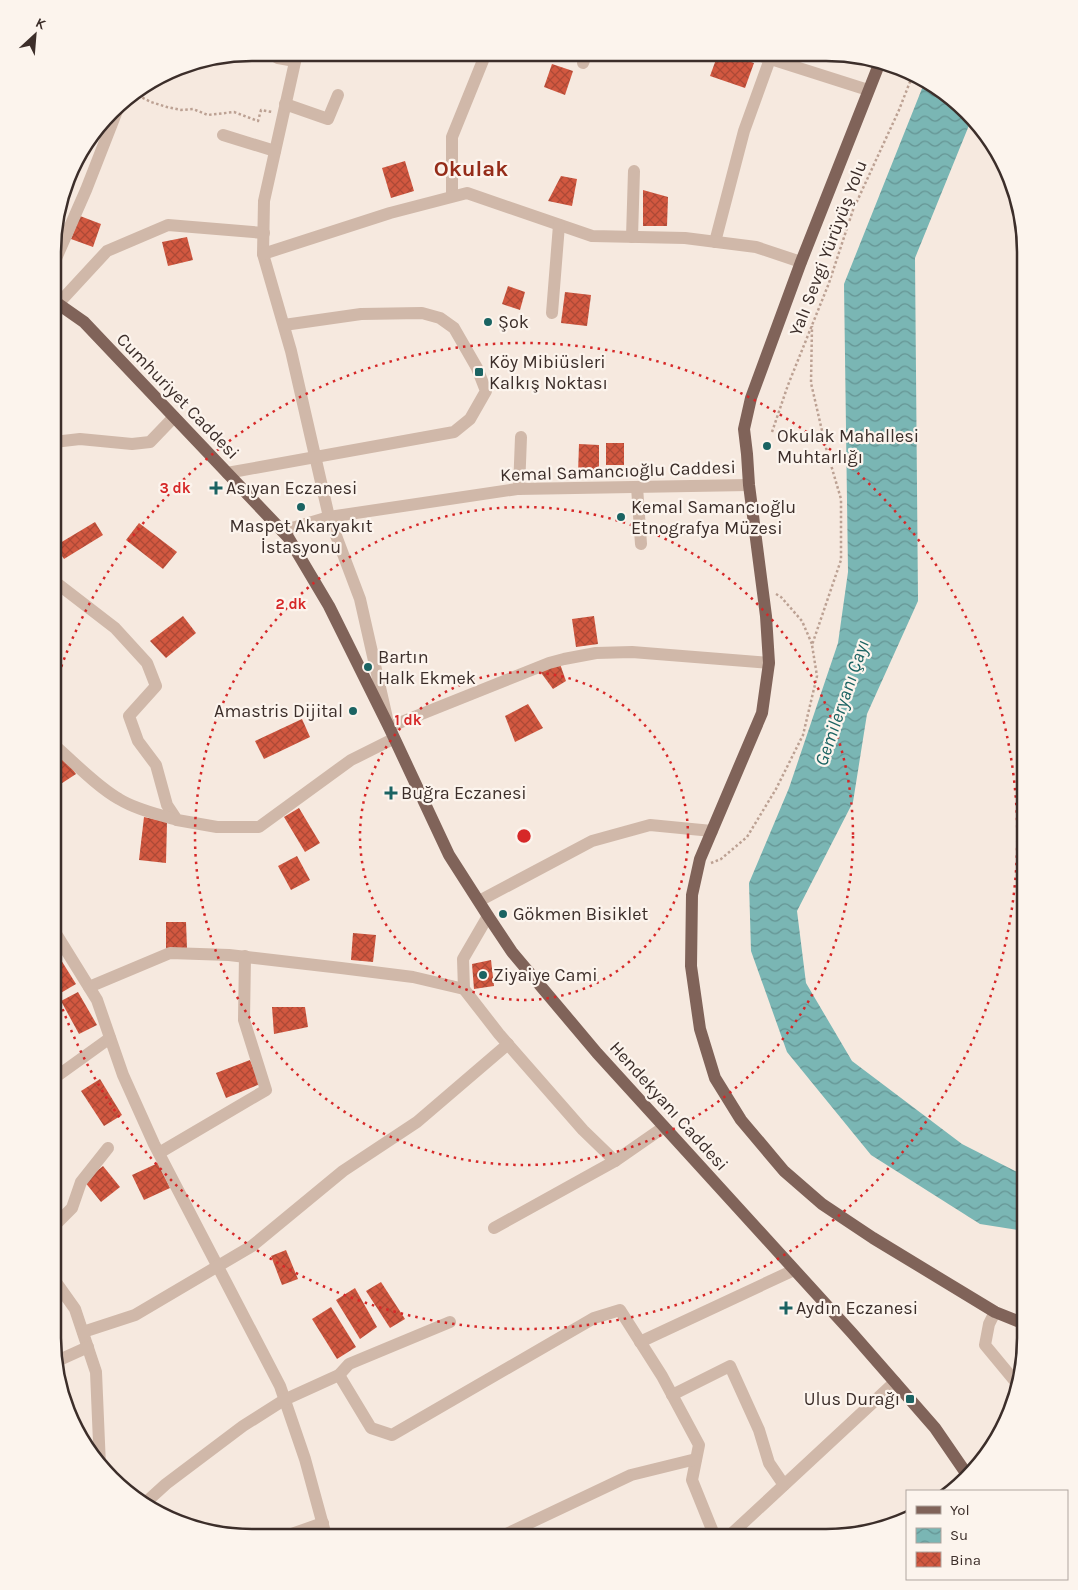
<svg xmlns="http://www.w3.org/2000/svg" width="1078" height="1590" viewBox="0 0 1078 1590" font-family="Karla,sans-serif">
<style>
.water{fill:url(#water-waves)}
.building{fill:url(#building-cross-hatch)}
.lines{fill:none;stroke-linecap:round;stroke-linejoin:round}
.path{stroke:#bca193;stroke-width:2.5;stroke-dasharray:2.5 2.5;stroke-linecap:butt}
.minor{stroke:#d0b8a9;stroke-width:12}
.major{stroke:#806359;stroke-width:12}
.ring{fill:none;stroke:#d62828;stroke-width:2.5;stroke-dasharray:2.5 5}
.poi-dot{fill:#1a6362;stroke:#fcf4ed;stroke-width:2}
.labels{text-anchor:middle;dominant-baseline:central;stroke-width:4.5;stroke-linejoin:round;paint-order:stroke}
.street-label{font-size:18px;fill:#3c2e2a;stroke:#fcf4ed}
.poi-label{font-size:18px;fill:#3c2e2a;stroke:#fcf4ed;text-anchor:start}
.water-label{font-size:19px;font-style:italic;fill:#1a6362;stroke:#fcf4ed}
.district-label{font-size:22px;font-weight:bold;fill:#952c19;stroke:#fcf4ed}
.rim{fill:none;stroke:#3c2e2a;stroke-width:2.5}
.centre{fill:#d62828;stroke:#fcf4ed;stroke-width:2.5}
.ring-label{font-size:15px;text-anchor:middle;font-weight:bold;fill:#d62828;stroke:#fcf4ed;stroke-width:4.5;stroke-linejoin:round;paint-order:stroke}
</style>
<defs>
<pattern id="water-waves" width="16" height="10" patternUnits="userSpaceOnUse" patternTransform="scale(1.25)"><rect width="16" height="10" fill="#7ab6b4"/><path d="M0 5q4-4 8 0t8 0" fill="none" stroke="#659493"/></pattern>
<pattern id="building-cross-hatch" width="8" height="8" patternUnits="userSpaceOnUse" patternTransform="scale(1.25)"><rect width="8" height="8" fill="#d25840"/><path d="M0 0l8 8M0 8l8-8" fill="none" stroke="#ac4936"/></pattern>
</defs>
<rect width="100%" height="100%" fill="#f6e9df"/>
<path class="water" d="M925,81L947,94L972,118L915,258L918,601L867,714L853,802L797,911L806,983L852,1061L962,1144L1025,1176V1231L980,1224L871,1155L787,1052L751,951L749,883L789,788L838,643L848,572L844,284Z"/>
<g class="building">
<path d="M718,54H726L754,63L745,88L710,76Z"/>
<path d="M552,64L573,71L565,95L544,87Z"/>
<path d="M405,161L414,191L391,198L382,168Z"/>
<path d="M561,176L577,179L572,206L548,201Z"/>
<path d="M643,190L668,197L667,226H643Z"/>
<path d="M80,216L101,224L93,247L71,239Z"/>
<path d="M187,237L193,260L168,266L162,242Z"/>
<path d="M508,286L525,292L520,310L502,304Z"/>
<path d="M565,292L591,295L587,326L561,323Z"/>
<rect x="606" y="443" width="18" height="22"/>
<path d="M579,444L599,445V474H578Z"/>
<path d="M95,522L103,535L64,559L55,546Z"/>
<path d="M139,523L177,552L163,569L126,540Z"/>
<path d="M183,616L196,633L166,658L150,641Z"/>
<path d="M594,616L598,644L576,647L572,619Z"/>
<path d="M560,664L566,681L553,689L539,670Z"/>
<path d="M528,704L543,728L515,742L505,716Z"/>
<path d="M302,719L310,737L264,759L255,741Z"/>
<path d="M59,749L76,774L53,789V753Z"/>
<path d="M299,808L320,843L305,852L284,817Z"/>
<path d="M144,817L167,822L166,863L139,860Z"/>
<path d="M297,856L310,880L291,890L278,866Z"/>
<path d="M166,922H186L187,949H166Z"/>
<path d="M353,933L376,935L373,962L351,960Z"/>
<path d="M56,952L76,984L59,994L53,985V954Z"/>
<path d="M491,960L494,986L474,989L472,964Z"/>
<path d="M78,992L97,1025L79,1034L61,1001Z"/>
<path d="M272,1007H305L308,1027L274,1034Z"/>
<path d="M250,1060L260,1084L226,1098L216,1073Z"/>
<path d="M100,1079L122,1115L104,1126L81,1091Z"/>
<path d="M158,1163L170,1188L144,1200L132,1175Z"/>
<path d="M103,1166L120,1187L101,1202L84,1181Z"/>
<path d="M286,1250L298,1279L282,1285L271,1256Z"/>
<path d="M381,1282L405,1319L390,1328L366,1291Z"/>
<path d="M355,1288L377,1327L360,1339L336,1300Z"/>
<path d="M331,1307L356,1347L337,1359L312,1319Z"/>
</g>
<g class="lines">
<g class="path">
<path d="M133,95H137L151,102L167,107L181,110L193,109L208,115L234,112L258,121L261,110L272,112"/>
<path d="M772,432L788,385L829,283L853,210L899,110L913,74"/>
<path d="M776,594L781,597L802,621L812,644"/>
<path d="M711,863L721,859L747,837L776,789L803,735L817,676L812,645L841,560V499L826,448L811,383L812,326"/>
</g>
<g class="minor">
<path d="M269,53L278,58L295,61"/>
<path d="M297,53L264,201L263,254L291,351L329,517L360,599L389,727L549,663L564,659L596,653L632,652L769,663"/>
<path d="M755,54L868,90"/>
<path d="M583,63L587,53"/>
<path d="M285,104L328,119L338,95"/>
<path d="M223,135L275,151"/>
<path d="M452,196V137L486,53"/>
<path d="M632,237L634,171"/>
<path d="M715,242L744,131L770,59"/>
<path d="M263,254L390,213L467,193L592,236L685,238L756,247L801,262"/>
<path d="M54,263L86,190L120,103"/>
<path d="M58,304L107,251L168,225L264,233"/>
<path d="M552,313L559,225"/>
<path d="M54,442L80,439L132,444L150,442L174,417"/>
<path d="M227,473L454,432L470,419L486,391L477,368L454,328L440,318L422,313L361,314L284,325"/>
<path d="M637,487L641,544"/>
<path d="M519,489L521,437"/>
<path d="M282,531L329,517L517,489L749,485"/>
<path d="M54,581L115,628L147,663L156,686L129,716L138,741L156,765L167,805L177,820L217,827H259L351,760L393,739"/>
<path d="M53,744C73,761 96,786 119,799C137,810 158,814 177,820"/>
<path d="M479,901L592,841L650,825L712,831"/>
<path d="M488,916L463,959L464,989L499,1034L583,1130L615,1161"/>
<path d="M53,929L97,1000L123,1075L154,1144L280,1386L305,1459L326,1536"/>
<path d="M89,987L170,953L229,955L341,968L413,977L464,989"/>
<path d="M53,1079L110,1038"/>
<path d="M159,1153L266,1090L244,1020L245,956"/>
<path d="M53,1227L72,1208L81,1182L108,1148"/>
<path d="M494,1228L615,1161L664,1127"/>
<path d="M53,1278L75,1309L96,1372L100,1466"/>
<path d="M995,1312L989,1324L985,1345L1014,1380H1018"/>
<path d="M83,1332L135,1315L252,1246L343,1171L417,1122L508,1044"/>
<path d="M640,1342L794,1270"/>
<path d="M57,1361L88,1347"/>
<path d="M339,1375L371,1428L392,1435L594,1318L620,1310L662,1376L699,1445L692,1480L715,1537"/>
<path d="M672,1395L730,1366L759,1430L769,1463L784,1485"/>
<path d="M144,1504L166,1484L243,1426L284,1400L339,1375L349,1364L450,1322"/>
<path d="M286,1536L323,1523"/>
<path d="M500,1537L631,1475L696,1459"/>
<path d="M728,1537L895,1382"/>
</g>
<g class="major">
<path d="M880,62L801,262L751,398L744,429L747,454L749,485L766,616L769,663L762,713L700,859L692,895L691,966L700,1029L715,1078L741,1120L784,1171L822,1204L873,1238L995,1312L1025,1324"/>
<path d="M54,301L84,322L288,537L329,606L389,727L449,855L488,916L512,952L597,1053L852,1333L935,1428L968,1476"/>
</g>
</g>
<g class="ring">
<circle cx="524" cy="836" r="164"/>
<circle cx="524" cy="836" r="329"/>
<path d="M54 688A493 493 0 1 1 54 984"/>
</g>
<g class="poi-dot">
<circle cx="488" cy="322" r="5"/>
<rect x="474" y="367" width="10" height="10" rx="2.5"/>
<circle cx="767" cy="446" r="5"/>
<path d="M213.5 480.5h5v5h5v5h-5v5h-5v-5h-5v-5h5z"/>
<circle cx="301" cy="507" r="5"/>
<circle cx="621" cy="517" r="5"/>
<circle cx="368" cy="667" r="5"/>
<circle cx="353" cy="711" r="5"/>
<path d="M388.5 785.5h5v5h5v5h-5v5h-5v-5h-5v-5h5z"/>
<circle cx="503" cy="914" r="5"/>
<circle cx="483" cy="975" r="5"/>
<path d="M783.5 1300.5h5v5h5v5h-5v5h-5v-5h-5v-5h5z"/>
<rect x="905" y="1394" width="10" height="10" rx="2.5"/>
</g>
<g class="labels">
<g class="street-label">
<text transform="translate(828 248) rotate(-69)">Yalı Sevgi Yürüyüş Yolu</text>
<text transform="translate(178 396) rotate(46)">Cumhuriyet Caddesi</text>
<text transform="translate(618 471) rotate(-2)">Kemal Samancıoğlu Caddesi</text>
<text transform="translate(669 1106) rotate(48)">Hendekyanı Caddesi</text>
</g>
<g class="poi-label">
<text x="498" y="322">Şok</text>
<text x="489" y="362">Köy Mibiüsleri<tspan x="489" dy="21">Kalkış Noktası</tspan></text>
<text x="777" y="436">Okulak Mahallesi<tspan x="777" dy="21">Muhtarlığı</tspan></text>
<text x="226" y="488">Asıyan Eczanesi</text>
<text x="631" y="507">Kemal Samancıoğlu<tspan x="631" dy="21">Etnografya Müzesi</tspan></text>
<text x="301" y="526" text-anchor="middle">Maspet Akaryakıt<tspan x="301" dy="21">İstasyonu</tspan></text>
<text x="378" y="657">Bartın<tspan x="378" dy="21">Halk Ekmek</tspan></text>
<text x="343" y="711" text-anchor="end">Amastris Dijital</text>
<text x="401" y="793">Buğra Eczanesi</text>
<text x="513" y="914">Gökmen Bisiklet</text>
<text x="493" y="975">Ziyaiye Cami</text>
<text x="796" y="1308">Aydın Eczanesi</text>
<text x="900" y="1399" text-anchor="end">Ulus Durağı</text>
</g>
<g class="water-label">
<text transform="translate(842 703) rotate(-71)">Gemileryanı Çayı</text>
</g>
<g class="district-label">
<text x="471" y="169">Okulak</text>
</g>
</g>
<path d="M0 0H1078V1590H0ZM252 61H826A191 191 0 0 1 1017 252V1338A191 191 0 0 1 826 1529H252A191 191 0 0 1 61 1338V252A191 191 0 0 1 252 61Z" fill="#fcf4ed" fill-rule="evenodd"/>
<path class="rim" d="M252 61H826A191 191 0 0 1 1017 252V1338A191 191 0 0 1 826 1529H252A191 191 0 0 1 61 1338V252A191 191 0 0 1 252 61Z"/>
<circle cx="524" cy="836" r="8" class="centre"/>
<g class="ring-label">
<text x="175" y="493">3 dk</text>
<text x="291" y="609">2 dk</text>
<text x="408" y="725">1 dk</text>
</g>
<rect x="906" y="1490" width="162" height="90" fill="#fcf4ed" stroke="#afa59f"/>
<rect x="916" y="1506" width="25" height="8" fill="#806359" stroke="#afa59f"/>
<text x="950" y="1515" font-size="15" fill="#3c2e2a">Yol</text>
<rect x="916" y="1528" width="25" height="15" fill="url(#water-waves)" stroke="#afa59f"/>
<text x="950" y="1540" font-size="15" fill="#3c2e2a">Su</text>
<rect x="916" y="1552" width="25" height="15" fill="url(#building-cross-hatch)" stroke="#afa59f"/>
<text x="950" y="1565" font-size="15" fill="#3c2e2a">Bina</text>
<g transform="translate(35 35) rotate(26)" stroke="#fcf4ed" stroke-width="4" paint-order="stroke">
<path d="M0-4L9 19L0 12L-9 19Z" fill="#3c2e2a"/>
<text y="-8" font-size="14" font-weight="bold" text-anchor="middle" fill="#3c2e2a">K</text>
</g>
</svg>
